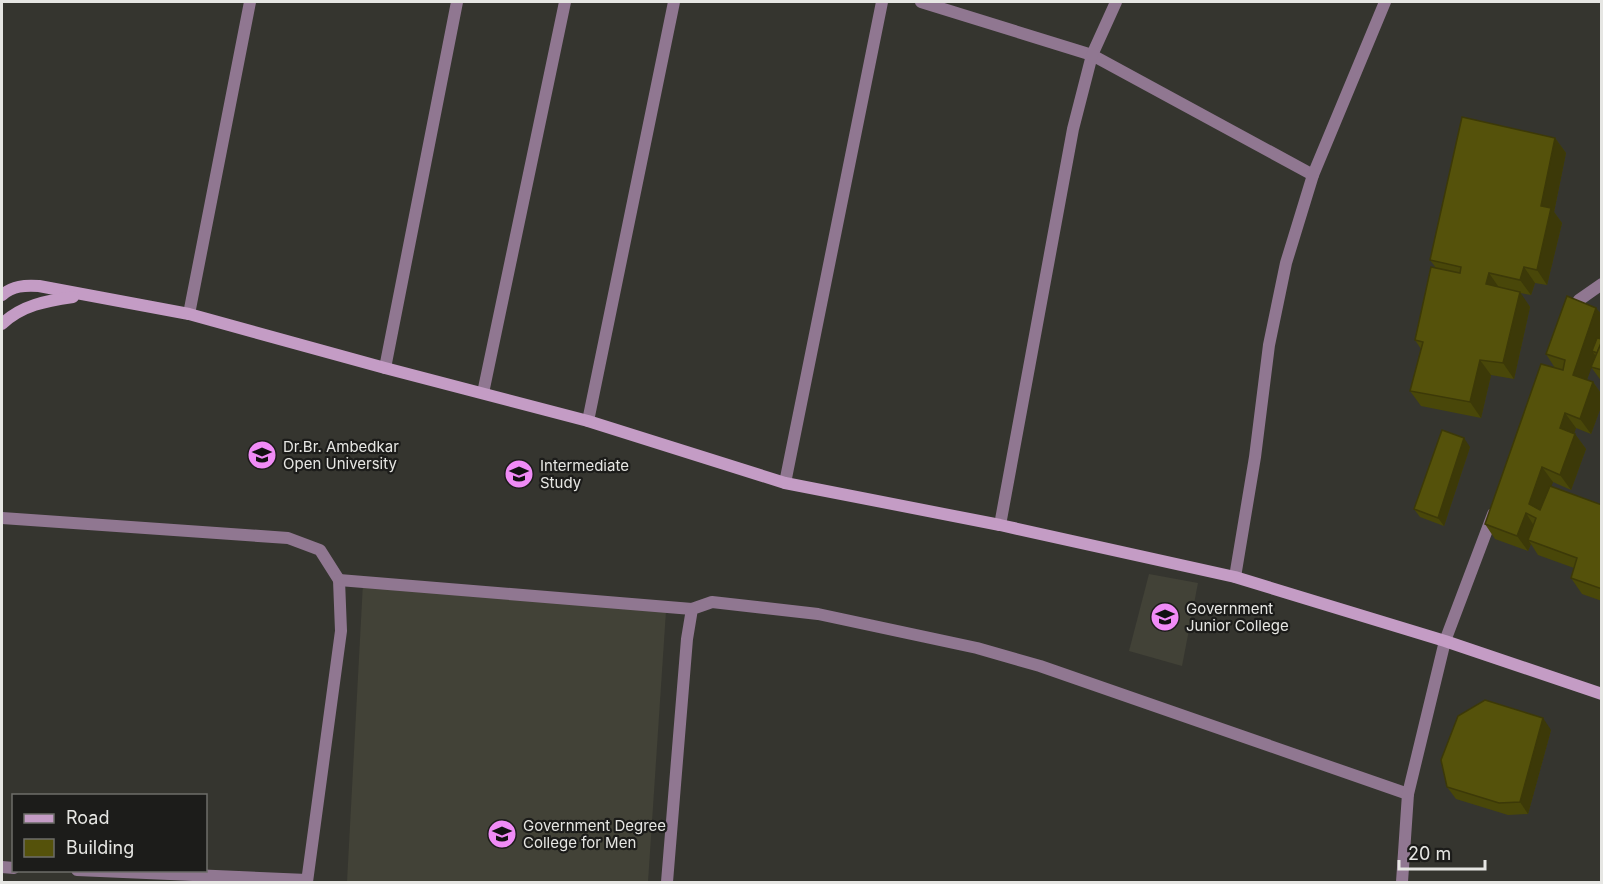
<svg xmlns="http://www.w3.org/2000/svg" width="1603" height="884" viewBox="0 0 1603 884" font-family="Inter,sans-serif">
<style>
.built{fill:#424237}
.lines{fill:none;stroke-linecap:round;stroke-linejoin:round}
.street{stroke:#907791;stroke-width:12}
.secondary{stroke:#c49cc5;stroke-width:12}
.wall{fill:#494709}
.shaded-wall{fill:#3c3908}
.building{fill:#55520b;stroke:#3c3908;stroke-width:1.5}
.labels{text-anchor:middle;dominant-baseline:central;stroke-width:4.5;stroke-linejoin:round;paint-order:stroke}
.poi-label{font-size:15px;fill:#e6e6e3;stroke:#1c1c1a;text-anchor:start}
</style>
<rect width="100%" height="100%" fill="#35352f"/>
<g class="built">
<path d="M1149,574L1198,583L1182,666L1129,651Z"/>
<path d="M363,583L666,611L648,882H347Z"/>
</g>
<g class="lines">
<g class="street">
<path d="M921,2L1092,55L1313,175"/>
<path d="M1570,313L1579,300L1602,284"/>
<path d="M189,314L250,2"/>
<path d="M385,368L457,2"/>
<path d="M483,393L565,2"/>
<path d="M588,421L674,2"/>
<path d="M785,483L882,2"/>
<path d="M2,518L288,538L320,550L339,580L341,631L307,882"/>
<path d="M1000,525L1073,129L1092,55L1116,2"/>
<path d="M1235,577L1255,457L1269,345L1286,263L1313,175L1385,2"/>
<path d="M339,580L692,609"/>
<path d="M2,867L14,868"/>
<path d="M77,870L307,880"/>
<path d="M667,882L687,639L692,609L712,602L818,614L977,648L1040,666L1408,794"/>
<path d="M1402,882L1408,794L1445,641L1493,514"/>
</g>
<g class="secondary">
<path d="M2,295C13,286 24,285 39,286L189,314L385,368L588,421L785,483L1000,525L1235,577L1445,641L1602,694"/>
<path d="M2,324C22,305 46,301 73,297"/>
</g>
</g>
<g class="wall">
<path d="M1555,138L1566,153L1554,212L1562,223L1547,285L1535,283L1531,295L1520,293L1530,307L1514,379L1491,375L1481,418L1421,406L1410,391L1421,349L1415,340L1436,268L1430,260Z"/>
<path d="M1596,308L1602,315V382L1591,367L1587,380L1593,382L1602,395V404L1591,434L1576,428L1574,433L1586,449L1571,490L1553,482L1551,486L1602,505V601L1582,594L1571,578L1574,568L1538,555L1531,544L1528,551L1495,539L1485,524L1555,368L1546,354Z"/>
<path d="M1470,447L1444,526L1420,517L1414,509Z"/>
<path d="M1551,730L1528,814L1508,815L1456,799L1447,787Z"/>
</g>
<g class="shaded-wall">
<path d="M1555,138L1566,153L1554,212L1562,223L1547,285L1537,270L1541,206Z"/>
<path d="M1524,267L1535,283L1531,295L1520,280Z"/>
<path d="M1489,273L1500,289L1486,284Z"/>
<path d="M1520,292L1530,307L1514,379L1503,363Z"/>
<path d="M1596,308L1602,315V339L1597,353L1592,351L1596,356L1583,390L1573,375Z"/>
<path d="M1480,360L1491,375L1481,418L1470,402Z"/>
<path d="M1593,382L1602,395V404L1591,434L1580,419Z"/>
<path d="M1565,413L1576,428L1571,443L1560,428Z"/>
<path d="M1575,434L1586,449L1571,490L1560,475Z"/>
<path d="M1464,438L1470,447L1444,526L1438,518Z"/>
<path d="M1542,467L1553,482L1540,519L1529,504Z"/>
<path d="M1526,513L1536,529L1528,540L1531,544L1528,551L1517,536Z"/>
<path d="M1543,718L1551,730L1528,814L1520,802Z"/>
</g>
<g class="building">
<path d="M1462,117L1555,138L1541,206L1551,208L1537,270L1524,267L1520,280L1489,273L1486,284L1520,292L1503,363L1480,360L1470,402L1410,391L1423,342L1415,340L1431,267L1460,273L1461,267L1430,260Z"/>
<path d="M1567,296L1596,308L1573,375L1593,382L1580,419L1565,413L1560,428L1575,434L1560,475L1542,467L1529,504L1540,510L1550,486L1602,505V589L1571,578L1577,558L1528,540L1536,518L1526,513L1517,536L1485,524L1541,364L1563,370L1565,360L1546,354Z"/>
<path d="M1597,338L1602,339V341L1597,353L1592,351Z"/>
<path d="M1602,341V370L1591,367Z"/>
<path d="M1442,430L1464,438L1438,518L1414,509Z"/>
<path d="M1485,700L1543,718L1520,802L1499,803L1447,787L1441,760L1458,716Z"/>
</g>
<defs>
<g id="university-disc" transform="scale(1.5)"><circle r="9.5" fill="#f08bf6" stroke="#1c1c1a"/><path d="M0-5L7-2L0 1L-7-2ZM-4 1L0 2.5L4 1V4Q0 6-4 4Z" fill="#111"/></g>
<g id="school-disc" transform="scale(1.5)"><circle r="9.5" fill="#f08bf6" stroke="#1c1c1a"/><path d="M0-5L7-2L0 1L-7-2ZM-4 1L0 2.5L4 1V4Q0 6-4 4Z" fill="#111"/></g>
</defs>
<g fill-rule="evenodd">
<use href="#university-disc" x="262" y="455"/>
<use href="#school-disc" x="519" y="474"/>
<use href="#school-disc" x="1165" y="617"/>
<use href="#university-disc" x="502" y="834"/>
</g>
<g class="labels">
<g class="poi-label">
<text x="283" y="446">Dr.Br. Ambedkar<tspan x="283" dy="17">Open University</tspan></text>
<text x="540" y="465">Intermediate<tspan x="540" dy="17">Study</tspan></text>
<text x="1186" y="608">Government<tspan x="1186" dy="17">Junior College</tspan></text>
<text x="523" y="825">Government Degree<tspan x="523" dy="17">College for Men</tspan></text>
</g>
</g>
<rect width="1603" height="884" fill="none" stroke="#e6e6e3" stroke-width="6"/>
<rect x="12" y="794" width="195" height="78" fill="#1c1c1a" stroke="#6d6d6a" stroke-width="1.5"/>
<rect x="24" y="814" width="30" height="9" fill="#c49cc5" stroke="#6d6d6a" stroke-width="1.5"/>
<text x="66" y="824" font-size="18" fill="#e6e6e3">Road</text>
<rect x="24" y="839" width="30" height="18" fill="#55520b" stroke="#6d6d6a" stroke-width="1.5"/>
<text x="66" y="854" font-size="18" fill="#e6e6e3">Building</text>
<path d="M1399 860v9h86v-9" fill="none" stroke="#e6e6e3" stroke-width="3"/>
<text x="1408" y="860" font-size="18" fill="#e6e6e3" stroke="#1c1c1a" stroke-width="4.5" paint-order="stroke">20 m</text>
</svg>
